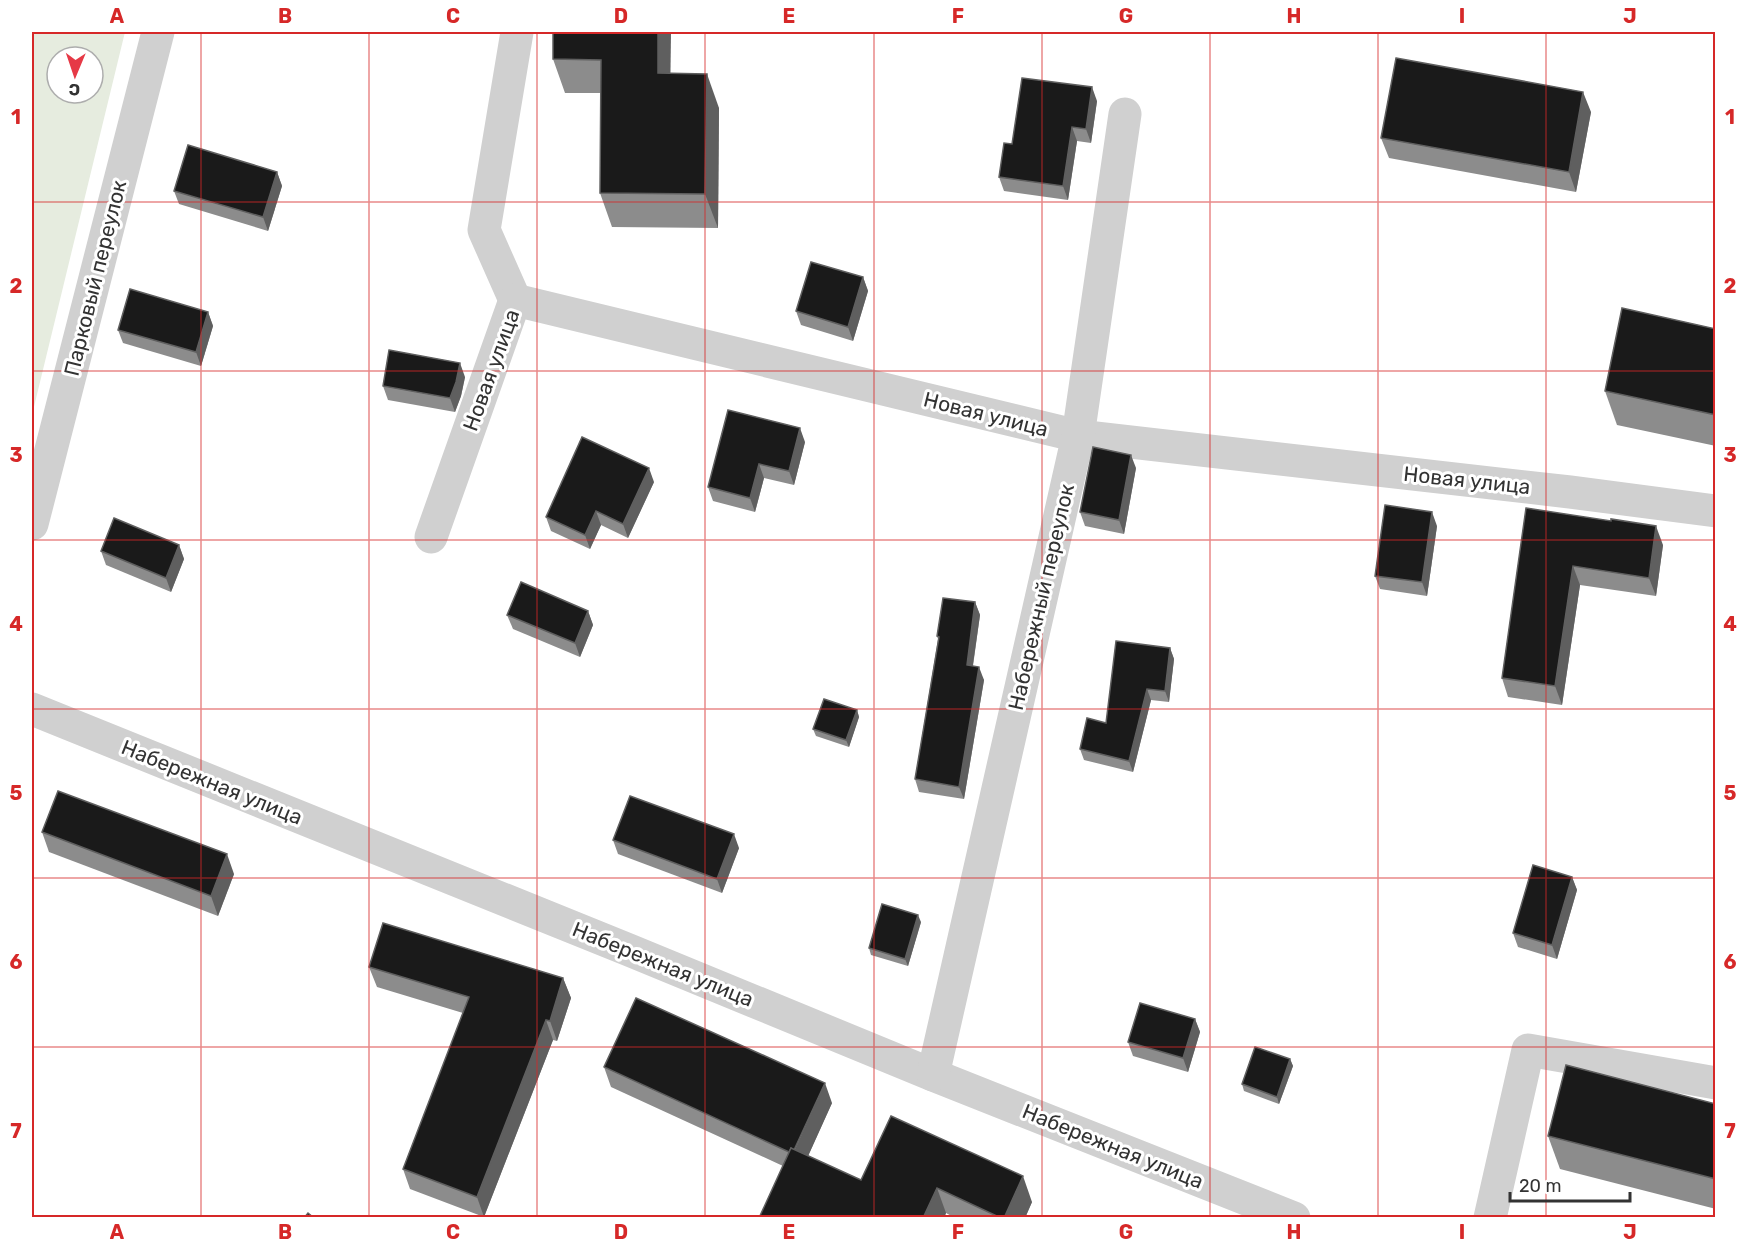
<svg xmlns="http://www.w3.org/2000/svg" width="1747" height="1249" viewBox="0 0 1747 1249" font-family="Rubik,sans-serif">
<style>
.green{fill:#e6ecdf;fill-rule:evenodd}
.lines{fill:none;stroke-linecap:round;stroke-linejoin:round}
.minor{stroke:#d0d0d0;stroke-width:33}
.wall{fill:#8c8c8c}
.shaded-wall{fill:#5f5f5f}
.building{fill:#1a1a1a;stroke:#5f5f5f;stroke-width:1.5}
.grid{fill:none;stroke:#d62828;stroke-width:1.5;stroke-opacity:0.55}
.labels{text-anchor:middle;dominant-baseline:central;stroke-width:6;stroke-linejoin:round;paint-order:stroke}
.street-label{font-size:21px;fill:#333;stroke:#fff}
.neatline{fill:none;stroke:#d62828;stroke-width:2}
.grid-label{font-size:20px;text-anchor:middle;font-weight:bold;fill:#d62828}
</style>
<rect width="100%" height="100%" fill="#fff"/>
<path class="green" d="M32,32H125L32,415ZM57,57H93V93H57Z"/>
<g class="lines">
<g class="minor">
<path d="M515,300L484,230L517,32"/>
<path d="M32,524L158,32"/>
<path d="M431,537L515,300L1078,436L1570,492L1716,511"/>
<path d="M32,709L629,950L933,1075L1294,1218"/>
<path d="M933,1075L1078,436L1125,114"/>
<path d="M1490,1218L1528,1050L1716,1083"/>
</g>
</g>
<g class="wall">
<path d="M553,32L670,73L719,108L718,228L612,227L600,193L601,93H565L553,59Z"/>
<path d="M1097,101L1091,143L1077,141L1068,200L1004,191L999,177L1012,144Z"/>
<path d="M1591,112L1576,192L1389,158L1381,138Z"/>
<path d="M277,172L282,186L268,231L179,204L174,191Z"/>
<path d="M863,277L868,291L853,341L801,325L796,311Z"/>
<path d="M208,312L213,326L201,366L123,343L118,330Z"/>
<path d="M1716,329V446L1617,425L1605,391Z"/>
<path d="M465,377L461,396L455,412L388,400L383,386Z"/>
<path d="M805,442L794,485L764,478L755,512L713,501L708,487Z"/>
<path d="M1136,468L1124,534L1085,526L1080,512Z"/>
<path d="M654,482L628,538L601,525L590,549L551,531L546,517Z"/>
<path d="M1526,508L1663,545L1656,596L1580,585L1562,705L1508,697L1502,678Z"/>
<path d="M1437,526L1427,596L1380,589L1375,576Z"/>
<path d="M179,545L184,559L171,592L106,565L101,551Z"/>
<path d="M975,602L980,615L973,666L984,680L964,799L919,792L915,779L938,639L937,636Z"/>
<path d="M588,611L593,625L580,657L513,629L507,615Z"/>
<path d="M1170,648L1174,659L1169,702L1151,700L1133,772L1084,760L1080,749L1106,723Z"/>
<path d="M857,710L859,717L849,747L816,736L813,729Z"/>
<path d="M42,832L234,874L218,916L49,852Z"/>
<path d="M613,840L739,848L722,893L618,854Z"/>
<path d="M1572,877L1577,890L1557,959L1518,947L1513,933Z"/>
<path d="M921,922L908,966L871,955L869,948Z"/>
<path d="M369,967L563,978L571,998L557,1041L553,1040L484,1217L410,1189L403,1169L463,1013L377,987Z"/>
<path d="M1195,1019L1200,1032L1188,1072L1133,1056L1128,1042Z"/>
<path d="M1290,1059L1293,1066L1279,1104L1244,1091L1242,1084Z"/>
<path d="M604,1067L832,1103L808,1156L861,1180L891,1116L1032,1202L1025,1218H955L946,1213L944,1218H759L783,1166L611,1087Z"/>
<path d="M1716,1104V1209L1560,1169L1548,1136Z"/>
</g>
<g class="shaded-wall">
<path d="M658,32H671L670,107L658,73Z"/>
<path d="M707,74L719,108L718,228L705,194Z"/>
<path d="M1092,87L1097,101L1091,143L1086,129Z"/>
<path d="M1583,92L1591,112L1576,192L1569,172Z"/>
<path d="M1072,127L1077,141L1068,200L1063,186Z"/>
<path d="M277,172L282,186L268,231L263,217Z"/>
<path d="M863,277L868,291L853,341L848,327Z"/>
<path d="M208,312L213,326L201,366L196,352Z"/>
<path d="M460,363L465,377L461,396L455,412L450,398Z"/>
<path d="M800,428L805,442L794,485L789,471Z"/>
<path d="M1131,455L1136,468L1124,534L1119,520Z"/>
<path d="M759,464L764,478L755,512L750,498Z"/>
<path d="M649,468L654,482L628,538L623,524Z"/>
<path d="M596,511L601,525L590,549L585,535Z"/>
<path d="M1432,512L1437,526L1427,596L1422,582Z"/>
<path d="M1656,526L1663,545L1656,596L1649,578Z"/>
<path d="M179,545L184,559L171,592L166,578Z"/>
<path d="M1573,566L1580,585L1562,705L1555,686Z"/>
<path d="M975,602L980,615L971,678L967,665Z"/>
<path d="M588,611L593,625L580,657L575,643Z"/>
<path d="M1170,648L1174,659L1169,702L1165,691Z"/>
<path d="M979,667L984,680L964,799L959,787Z"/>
<path d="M1147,689L1151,700L1133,772L1129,761Z"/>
<path d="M857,710L859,717L849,747L846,740Z"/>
<path d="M734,834L739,848L722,893L717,879Z"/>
<path d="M227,854L234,874L218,916L211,896Z"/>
<path d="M1572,877L1577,890L1557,959L1552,945Z"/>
<path d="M918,915L921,922L908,966L905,959Z"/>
<path d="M563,978L571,998L557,1041L550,1021Z"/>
<path d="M1195,1019L1200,1032L1188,1072L1183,1058Z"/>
<path d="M546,1020L553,1040L484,1217L477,1197Z"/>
<path d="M1290,1059L1293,1066L1279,1104L1277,1097Z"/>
<path d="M825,1083L832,1103L800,1174L793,1154Z"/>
<path d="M1023,1176L1032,1202L1025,1218H1004Z"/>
<path d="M937,1188L946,1213L944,1218H923Z"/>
</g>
<g class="building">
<path d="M553,32H658V73L707,74L705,194L600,193L601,60L553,59Z"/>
<path d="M1396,58L1583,92L1569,172L1381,138Z"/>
<path d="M1022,78L1092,87L1086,129L1072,127L1063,186L999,177L1004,143L1012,144Z"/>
<path d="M188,145L277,172L263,217L174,191Z"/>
<path d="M811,262L863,277L848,327L796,311Z"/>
<path d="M130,289L208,312L196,352L118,330Z"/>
<path d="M1622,308L1716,329V415L1605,391Z"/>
<path d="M389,350L460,363L456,382L450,398L383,386Z"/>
<path d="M728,410L800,428L789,471L759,464L750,498L708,487Z"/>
<path d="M582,437L649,468L623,524L596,511L585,535L546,517Z"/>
<path d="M1093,447L1131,455L1119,520L1080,512Z"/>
<path d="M1385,505L1432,512L1422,582L1375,576Z"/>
<path d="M1526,508L1611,521V519L1656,526L1649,578L1573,566L1555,686L1502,678Z"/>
<path d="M114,518L179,545L166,578L101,551Z"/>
<path d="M521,582L588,611L575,643L507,615Z"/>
<path d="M943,598L975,602L967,665L979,667L959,787L915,779L939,637L937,636Z"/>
<path d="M1116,641L1170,648L1165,691L1147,689L1129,761L1080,749L1087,718L1106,723Z"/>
<path d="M824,699L857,710L846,740L813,729Z"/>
<path d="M58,791L227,854L211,896L42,832Z"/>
<path d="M630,796L734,834L717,879L613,840Z"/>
<path d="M1533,865L1572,877L1552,945L1513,933Z"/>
<path d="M882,904L918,915L905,959L869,948Z"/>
<path d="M383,923L563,978L550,1021L546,1020L477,1197L403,1169L469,997L369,967Z"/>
<path d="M636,998L825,1083L794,1150L791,1148L789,1152L604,1067Z"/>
<path d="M1140,1003L1195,1019L1183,1058L1128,1042Z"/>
<path d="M1255,1047L1290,1059L1277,1097L1242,1084Z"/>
<path d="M1566,1065L1716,1104V1179L1548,1136Z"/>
<path d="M891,1116L1023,1176L1004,1218H1001L937,1188L923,1218H759L791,1148L861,1180Z"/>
<path d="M308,1213L314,1218H304Z"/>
</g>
<path class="grid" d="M201,32V1218M369,32V1218M537,32V1218M705,32V1218M874,32V1218M1042,32V1218M1210,32V1218M1378,32V1218M1546,32V1218M32,202H1716M32,371H1716M32,540H1716M32,709H1716M32,878H1716M32,1047H1716"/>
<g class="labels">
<g class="street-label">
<text transform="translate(95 278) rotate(-76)">Парковый переулок</text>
<text transform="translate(491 370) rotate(-70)">Новая улица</text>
<text transform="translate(986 414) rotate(14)">Новая улица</text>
<text transform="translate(1467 480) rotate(6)">Новая улица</text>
<text transform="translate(1041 597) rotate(-77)">Набережный переулок</text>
<text transform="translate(212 782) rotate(22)">Набережная улица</text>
<text transform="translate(663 964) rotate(22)">Набережная улица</text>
<text transform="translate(1113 1146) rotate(22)">Набережная улица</text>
</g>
</g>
<rect width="1747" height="1249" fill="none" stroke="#ffffff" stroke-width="66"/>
<g transform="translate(75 75) rotate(182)"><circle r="28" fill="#ffffff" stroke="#adadad" stroke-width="1.5"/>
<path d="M0-4.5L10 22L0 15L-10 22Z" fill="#e63946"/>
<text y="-9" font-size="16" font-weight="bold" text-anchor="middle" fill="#333333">С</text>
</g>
<path d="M1510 1192v9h120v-9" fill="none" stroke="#333333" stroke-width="3"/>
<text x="1519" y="1192" font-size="18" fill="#333333" stroke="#ffffff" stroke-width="4.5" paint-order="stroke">20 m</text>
<rect x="33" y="33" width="1681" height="1183" class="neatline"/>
<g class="grid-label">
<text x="117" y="23">A</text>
<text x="285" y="23">B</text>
<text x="453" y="23">C</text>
<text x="621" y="23">D</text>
<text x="789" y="23">E</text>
<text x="958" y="23">F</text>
<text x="1126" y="23">G</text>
<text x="1294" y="23">H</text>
<text x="1462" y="23">I</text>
<text x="1630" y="23">J</text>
<text x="16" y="124">1</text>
<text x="1730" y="124">1</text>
<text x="16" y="293">2</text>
<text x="1730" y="293">2</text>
<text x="16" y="462">3</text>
<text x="1730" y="462">3</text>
<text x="16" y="631">4</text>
<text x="1730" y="631">4</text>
<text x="16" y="800">5</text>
<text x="1730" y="800">5</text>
<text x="16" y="969">6</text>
<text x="1730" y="969">6</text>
<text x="16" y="1138">7</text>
<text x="1730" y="1138">7</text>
<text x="117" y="1239">A</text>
<text x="285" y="1239">B</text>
<text x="453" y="1239">C</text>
<text x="621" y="1239">D</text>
<text x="789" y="1239">E</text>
<text x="958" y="1239">F</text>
<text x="1126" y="1239">G</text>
<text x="1294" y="1239">H</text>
<text x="1462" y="1239">I</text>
<text x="1630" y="1239">J</text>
</g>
</svg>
